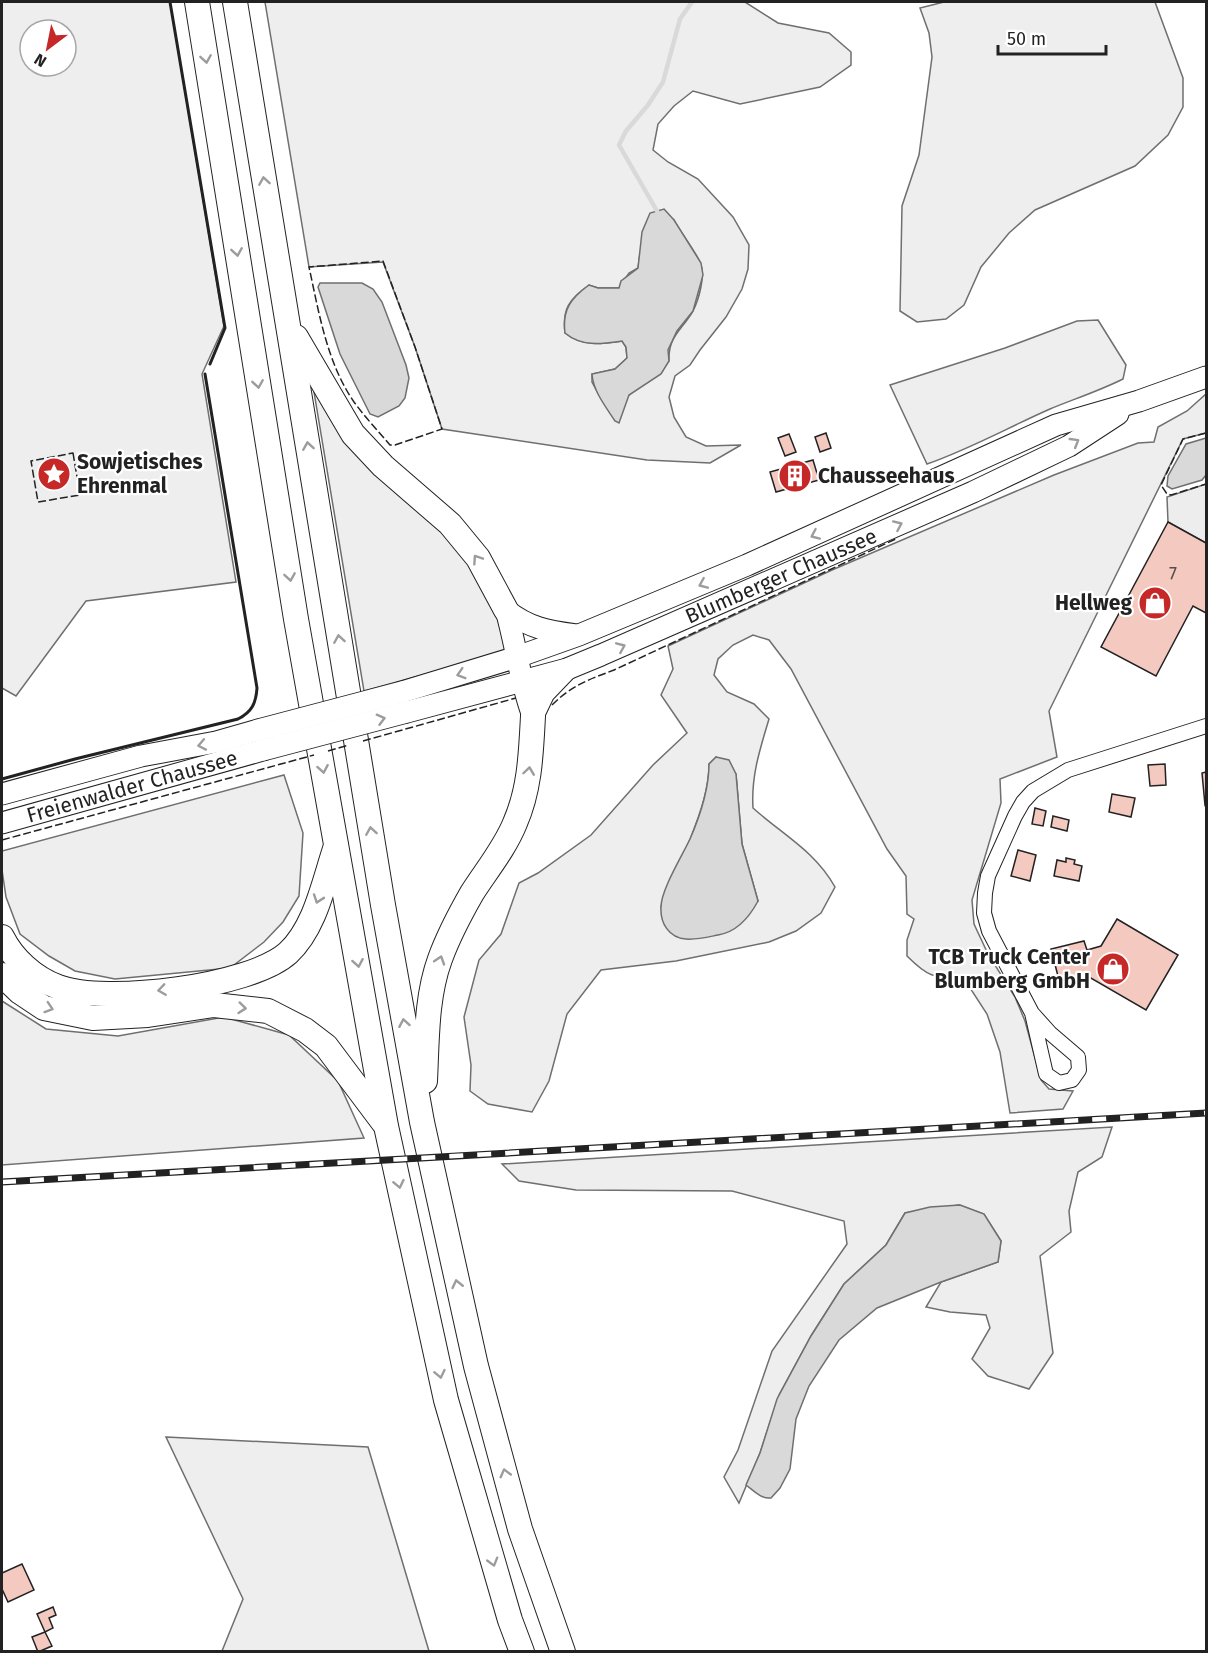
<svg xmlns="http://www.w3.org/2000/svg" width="1208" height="1653" viewBox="0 0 1208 1653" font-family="'Fira Sans',sans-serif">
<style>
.green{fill:#eee;stroke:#6f6f6f;stroke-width:1.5;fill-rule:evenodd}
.parking{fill:#ededed;stroke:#6f6f6f;stroke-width:1.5}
.water{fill:#d9d9d9;stroke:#6f6f6f;stroke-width:1.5}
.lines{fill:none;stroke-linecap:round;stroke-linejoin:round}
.stream{stroke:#d9d9d9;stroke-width:4.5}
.building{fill:#f3c9c0;stroke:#222;stroke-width:1.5}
.street-casing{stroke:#222;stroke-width:16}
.primary-casing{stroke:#222;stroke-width:23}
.highway-casing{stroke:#222;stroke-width:26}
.street{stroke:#fff;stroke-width:14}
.primary{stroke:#fff;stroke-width:21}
.highway{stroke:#fff;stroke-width:24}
.rail-casing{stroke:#222;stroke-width:7}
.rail{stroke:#fff;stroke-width:4.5;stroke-dasharray:14;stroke-linecap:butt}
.primary-bridge-casing{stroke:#222;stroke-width:23;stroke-linecap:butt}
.primary-bridge{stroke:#fff;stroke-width:21}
.fence{stroke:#222;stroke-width:1.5;stroke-dasharray:8 3;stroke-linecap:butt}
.wall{stroke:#222;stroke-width:3}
.oneway{stroke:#9c9c9c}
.labels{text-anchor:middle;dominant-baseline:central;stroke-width:4.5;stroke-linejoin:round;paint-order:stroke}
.number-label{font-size:18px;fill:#564c4a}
.poi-label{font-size:21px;font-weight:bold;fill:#222;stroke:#fff;text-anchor:start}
.street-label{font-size:21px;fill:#222;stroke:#fff}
</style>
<rect width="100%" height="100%" fill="#fff"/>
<g class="green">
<path d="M2,2H170L224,326L202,374L236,582L86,601L16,696L2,688ZM30,30H66V66H30Z"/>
<path d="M265,2H745L778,23L829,33L851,52V65L820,87L740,104L693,91L674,106L658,124L653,150L668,162L698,179L733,217L749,245L748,269L742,289L726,317L700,350L690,365L675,376L669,397L674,417L686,437L706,446L741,445L710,463L647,460L442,429L415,347L383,262L309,267ZM674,220C680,232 698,254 701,265C705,277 699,299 693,311C682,330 668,336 669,361L629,395H599L592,382V374L615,369L627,358L626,347L622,341C601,344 582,347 565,333C562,309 569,299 589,285L598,288H619L629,273L638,268L640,253Z"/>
<path d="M944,2H1155L1183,78V107L1168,135L1135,166L1035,210L1009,233L981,267L964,305L946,319L917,322L900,311L902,206L919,155L932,57L929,33L920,8Z"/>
<path d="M1098,320L1126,365L1123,379C1099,391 1074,399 1050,409C1009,427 970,449 927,464L890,385L1005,348L1077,321Z"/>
<path d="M312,380L442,523L497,606L506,652L364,691Z"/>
<path d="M1206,394V433L1183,439L1049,711L1057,757L1000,779L1001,803L972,900L974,924L988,954L1015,997L1025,1021L1041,1080L1049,1089L1073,1091L1063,1109L1010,1113L1000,1052L987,1014L963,977C933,978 928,977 907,956V940L914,919L907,914L906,876L887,849L791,669L769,640L753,635L733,645L718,659L714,675L727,692L754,704L769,719C760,749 751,776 753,808C783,835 815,851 835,887L821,913L796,931L769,942L676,961L601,970L567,1014L549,1081L532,1112L488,1104L470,1091L471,1065L464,1017L479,960L501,934L519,883L538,873L591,835L653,765L687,733L661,695L673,669L668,646L832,570L1054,475L1138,443L1154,442L1158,427L1187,411ZM716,757L736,774L742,844L758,901L661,907C667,883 681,861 691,837C700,814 709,789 709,764Z"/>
<path d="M284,775L303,833L299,896L283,922L264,942L230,968L115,979L75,971L49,956L20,934L6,897L2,870V851Z"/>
<path d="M2,1001L46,1029L118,1036L224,1017L289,1035L338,1081L364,1138L2,1165Z"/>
<path d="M1112,1127L1102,1157L1078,1172L1069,1211L1071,1232L1040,1256L1053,1353L1029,1389L988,1376L972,1359L990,1328L986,1315L950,1312L926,1307L941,1282L998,1262L1001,1241L984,1214L959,1205L905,1213L886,1245L844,1284L811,1336L779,1395L760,1453L739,1503L724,1477L738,1450L772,1351L847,1244L844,1221L732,1191L576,1190L519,1181L502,1164Z"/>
<path d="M166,1437L368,1447L429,1651H222L243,1599Z"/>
</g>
<path class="parking" d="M1206,484V543L1168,522L1167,497Z"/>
<g class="water">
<path d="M664,209L674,220L701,263L703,275L693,311L677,331L668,350L669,361L661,374L629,395L619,423L615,421C606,407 593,391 592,374L615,369L627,358L626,347L622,341C601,344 582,347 565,333C562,310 571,298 589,285L598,288H619L621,281L638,268L642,232L650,213Z"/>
<path d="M320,283H362L373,289L382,302L406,365L409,378L405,398L399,406L378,417L370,414L340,354L318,287Z"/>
<path d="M1206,438V475L1202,480L1172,489L1167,486L1168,476L1186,444Z"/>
<path d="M716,757L729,760L736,774L742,844L758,901C750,916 737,932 718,935C708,937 696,940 686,939C669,938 660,923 661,907C661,890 682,856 690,839C700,816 709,789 709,764Z"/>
<path d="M960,1205L984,1214L1001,1241L998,1262L941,1282L877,1308L839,1340L809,1386L796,1419L790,1469L780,1488L771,1498C761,1499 754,1491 746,1485L760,1453L777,1399L811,1336L844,1284L886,1245L905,1213L930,1207Z"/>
</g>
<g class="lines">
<path class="stream" d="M657,211L619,145L626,131L648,105L663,82L680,19L692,2"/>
</g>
<g class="building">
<path d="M826,433L831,448L820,452L815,437Z"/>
<path d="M789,434L796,452L785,456L778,438Z"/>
<path d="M813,460L819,480L776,492L770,472Z"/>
<path d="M1168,522L1206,543V613L1193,606L1156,676L1101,647Z"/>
<path d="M1165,764L1166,785L1150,786L1148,765Z"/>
<path d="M1206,772V804L1205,805L1202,773Z"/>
<path d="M1112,794L1135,798L1131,817L1109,812Z"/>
<path d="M1035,808L1046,811L1043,826L1032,824Z"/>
<path d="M1053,816L1069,820L1067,831L1051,827Z"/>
<path d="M1018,850L1036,855L1030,881L1011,876Z"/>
<path d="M1066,858L1075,860L1074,864L1082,866L1079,881L1054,876L1057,860L1066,862Z"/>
<path d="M1117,919L1178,955L1146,1010L1084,974L1059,980L1051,949L1084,941L1087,950L1101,946Z"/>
<path d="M22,1564L34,1590L8,1602L2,1589V1573Z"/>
<path d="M53,1607L56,1615L49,1618L53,1628L45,1632L37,1614Z"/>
<path d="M45,1632L52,1646L38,1652L32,1637Z"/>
</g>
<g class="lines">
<g class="street-casing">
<path id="street" d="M1032,1013L1050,1033L1078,1057L1079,1070L1072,1080L1059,1083L1046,1074L1032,1013L989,931L984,913L985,893L988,876L1015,816L1023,802L1033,791L1068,770L1206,726"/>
</g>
<g class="primary-casing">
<g id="primary">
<path d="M506,610C516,645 520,682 533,716"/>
<path d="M506,610C529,628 547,631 576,635"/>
<path d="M402,692L517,657L579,635L747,565L1056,425L1139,401L1206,377"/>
<path id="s1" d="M407,712L567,669L601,655L973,492L1069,446L1118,414"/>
<path d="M533,716L544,693L567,669"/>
<path d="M2,794L141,756L216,742L258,730"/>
<path id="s2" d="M2,823L263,750"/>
</g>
</g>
<g class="highway-casing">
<g id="highway">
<path d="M197,2L296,619L386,1126L446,1400L510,1620L522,1652"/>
<path d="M235,2L383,905L422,1122L476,1366L520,1529L563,1652"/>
<path d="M296,337L353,434L383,466L450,524L478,558L506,610"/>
<path d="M2,937C13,959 34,978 58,987C105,1005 250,987 288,953C316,927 324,881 336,846"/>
<path d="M2,975L20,992L44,1008L93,1018L148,1015L214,1005L268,1011L305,1030L326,1046L383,1122"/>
<path d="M425,1081C427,1041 426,997 440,959C448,937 460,914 472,893C486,871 505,848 515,823C530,789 531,753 533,716"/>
</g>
</g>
<use href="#street" class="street"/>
<use href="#primary" class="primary"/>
<use href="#highway" class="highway"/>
<g class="rail-casing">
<path id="rail" d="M2,1182L1206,1113"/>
</g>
<use href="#rail" class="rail"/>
<g class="primary-bridge-casing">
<g id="primary-bridge">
<path d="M258,730L402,692"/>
<path d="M263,750L407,712"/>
</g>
</g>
<use href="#primary-bridge" class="primary-bridge"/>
<g class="fence">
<path d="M383,261L415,347L442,429L395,445H390C378,431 365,417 354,402C327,363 319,313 309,267Z"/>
<path d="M1206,433L1183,439L1161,485L1167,494L1171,495L1206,484"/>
<path d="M73,453L80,495L38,502L31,461Z"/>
<path d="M552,705C572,685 588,680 614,670L898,538"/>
<path d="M363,741L516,698"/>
<path d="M328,751L349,745"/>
<path d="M2,840L314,755"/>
</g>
<g class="wall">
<path d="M170,2L225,328L210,364"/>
<path d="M2,779L75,759L238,719C252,712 256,703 257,688L205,374"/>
</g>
</g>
<defs><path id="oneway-chevron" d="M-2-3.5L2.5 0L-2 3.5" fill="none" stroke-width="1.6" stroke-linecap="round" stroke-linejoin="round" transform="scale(1.5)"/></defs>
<g class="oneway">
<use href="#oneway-chevron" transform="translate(206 59) rotate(81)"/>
<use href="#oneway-chevron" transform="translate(264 181) rotate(-99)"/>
<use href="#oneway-chevron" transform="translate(237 252) rotate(81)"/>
<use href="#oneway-chevron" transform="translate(258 384) rotate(81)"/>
<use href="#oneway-chevron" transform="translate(1075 442) rotate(-31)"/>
<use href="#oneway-chevron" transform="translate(308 446) rotate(-99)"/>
<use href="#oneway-chevron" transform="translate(898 525) rotate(-24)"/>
<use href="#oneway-chevron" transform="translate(815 535) rotate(156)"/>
<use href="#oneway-chevron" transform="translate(477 559) rotate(-124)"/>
<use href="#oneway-chevron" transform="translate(290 577) rotate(81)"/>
<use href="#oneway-chevron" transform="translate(703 584) rotate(157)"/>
<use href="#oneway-chevron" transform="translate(339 639) rotate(-99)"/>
<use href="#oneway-chevron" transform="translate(621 647) rotate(-23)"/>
<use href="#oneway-chevron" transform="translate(461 674) rotate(163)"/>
<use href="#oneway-chevron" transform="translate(381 719) rotate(-15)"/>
<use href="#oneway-chevron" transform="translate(202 745) rotate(169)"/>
<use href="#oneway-chevron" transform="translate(323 769) rotate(80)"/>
<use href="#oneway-chevron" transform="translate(529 771) rotate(-82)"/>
<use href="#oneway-chevron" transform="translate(371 831) rotate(-99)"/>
<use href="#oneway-chevron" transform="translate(318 899) rotate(109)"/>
<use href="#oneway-chevron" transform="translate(440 960) rotate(-72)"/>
<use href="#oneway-chevron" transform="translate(358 963) rotate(80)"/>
<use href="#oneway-chevron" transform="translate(162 990) rotate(172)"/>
<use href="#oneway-chevron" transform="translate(49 1008) rotate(18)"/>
<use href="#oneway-chevron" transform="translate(242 1008) rotate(6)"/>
<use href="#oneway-chevron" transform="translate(404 1023) rotate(-100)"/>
<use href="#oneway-chevron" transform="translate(399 1184) rotate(78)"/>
<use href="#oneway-chevron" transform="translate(457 1284) rotate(-103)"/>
<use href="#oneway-chevron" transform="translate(440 1374) rotate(78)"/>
<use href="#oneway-chevron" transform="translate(505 1473) rotate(-105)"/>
<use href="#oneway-chevron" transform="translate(493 1562) rotate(74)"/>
</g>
<defs>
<g id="sight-disc" transform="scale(1.725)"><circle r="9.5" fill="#c62828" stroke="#fff"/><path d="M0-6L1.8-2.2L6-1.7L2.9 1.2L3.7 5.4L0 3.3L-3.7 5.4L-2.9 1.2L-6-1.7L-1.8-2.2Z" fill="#fff"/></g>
<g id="building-disc" transform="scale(1.725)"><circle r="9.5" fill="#c62828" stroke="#fff"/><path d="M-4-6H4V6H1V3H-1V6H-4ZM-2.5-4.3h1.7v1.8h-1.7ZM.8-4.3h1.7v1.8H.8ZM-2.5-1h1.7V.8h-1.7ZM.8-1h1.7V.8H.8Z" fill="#fff"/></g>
<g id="shop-disc" transform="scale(1.725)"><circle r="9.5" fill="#c62828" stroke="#fff"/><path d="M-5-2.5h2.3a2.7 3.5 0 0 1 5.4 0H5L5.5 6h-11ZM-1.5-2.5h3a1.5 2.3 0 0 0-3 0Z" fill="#fff"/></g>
</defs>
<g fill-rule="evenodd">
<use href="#sight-disc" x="54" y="474"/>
<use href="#building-disc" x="795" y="476"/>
<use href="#shop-disc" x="1155" y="603"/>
<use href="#shop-disc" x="1113" y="969"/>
</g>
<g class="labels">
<g class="number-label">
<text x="1173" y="574">7</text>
</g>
<g class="poi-label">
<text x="77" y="462">Sowjetisches<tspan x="77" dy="24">Ehrenmal</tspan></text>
<text x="818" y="476">Chausseehaus</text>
<text x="1132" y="603" text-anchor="end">Hellweg</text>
<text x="1090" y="957" text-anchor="end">TCB Truck Center<tspan x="1090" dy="24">Blumberg GmbH</tspan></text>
</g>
<g class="street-label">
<text stroke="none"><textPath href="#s1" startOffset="399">Blumberger Chaussee</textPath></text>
<text stroke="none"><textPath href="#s2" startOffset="135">Freienwalder Chaussee</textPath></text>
</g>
</g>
<rect width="1208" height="1653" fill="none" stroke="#222222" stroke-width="6"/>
<g transform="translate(48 48) rotate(212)"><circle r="28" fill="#ffffff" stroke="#a7a7a7" stroke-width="1.5"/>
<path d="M0-4.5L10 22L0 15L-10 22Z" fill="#c62828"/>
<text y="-9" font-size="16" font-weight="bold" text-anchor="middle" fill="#222222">N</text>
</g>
<path d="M998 45v9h108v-9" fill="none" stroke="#222222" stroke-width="3"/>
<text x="1007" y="45" font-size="18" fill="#222222" stroke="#ffffff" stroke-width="4.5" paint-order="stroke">50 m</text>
</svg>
